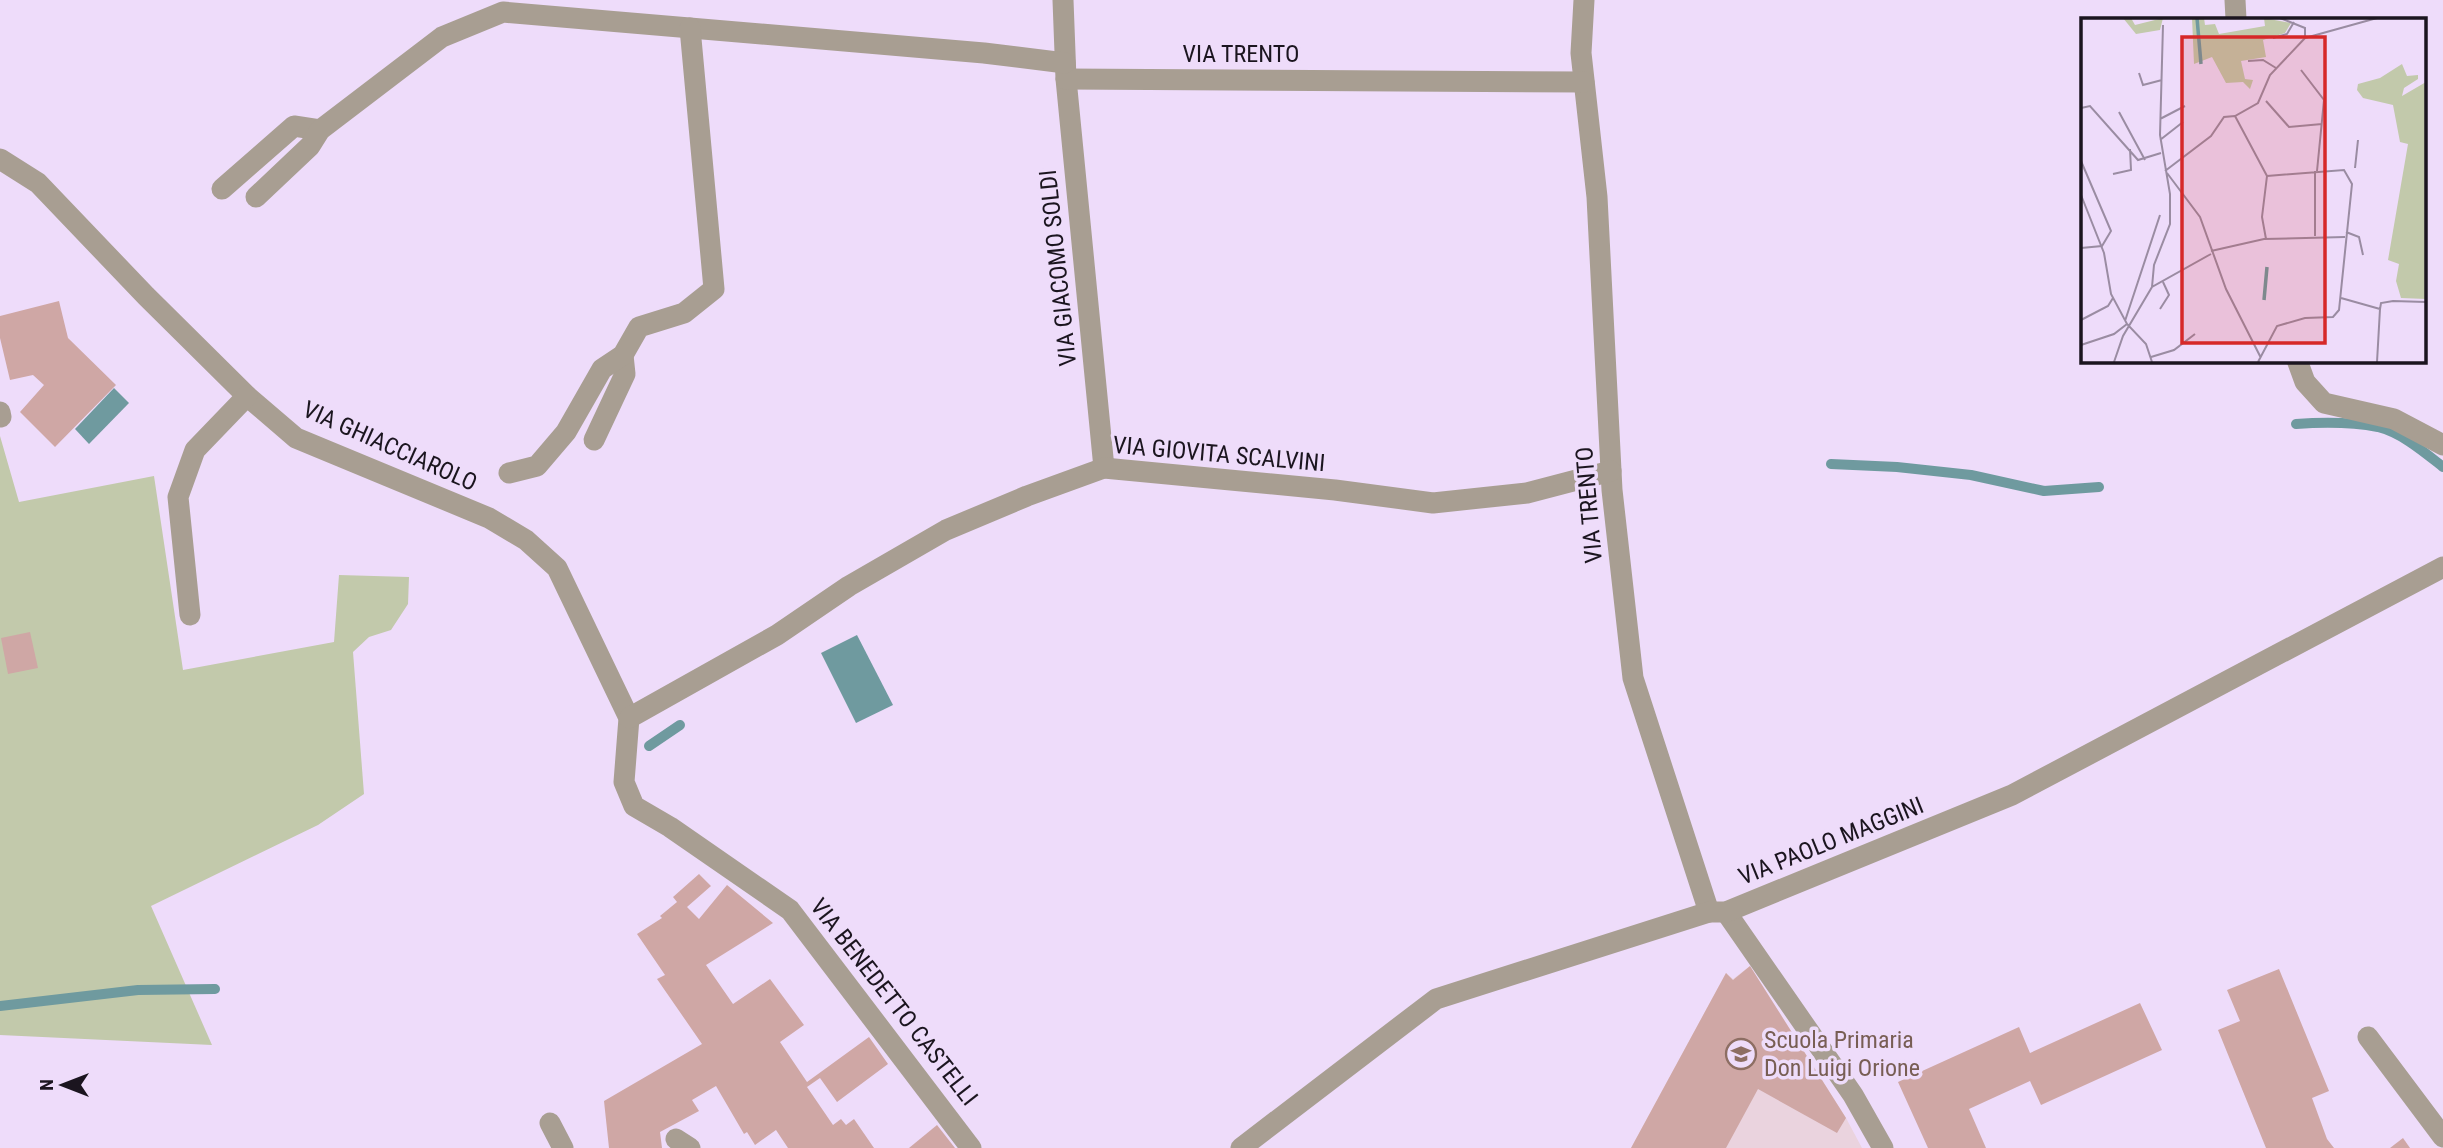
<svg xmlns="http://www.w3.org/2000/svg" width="2443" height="1148" viewBox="0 0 2443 1148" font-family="'Roboto Condensed',sans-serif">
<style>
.education{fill:#ead3de}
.green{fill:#c2c9ab}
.water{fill:#6f9a9f}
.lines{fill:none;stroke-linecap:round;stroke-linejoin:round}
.stream{stroke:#6f9a9f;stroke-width:10}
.building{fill:#cfa7a5}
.minor{stroke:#a89e92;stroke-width:21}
.labels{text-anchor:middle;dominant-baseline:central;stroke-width:7;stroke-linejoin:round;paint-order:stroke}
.street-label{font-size:24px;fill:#1b151f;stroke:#eedcfa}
.education-label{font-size:24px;fill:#785e54;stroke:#eedcfa;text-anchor:start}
.inset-river{fill:none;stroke:#6f9a9f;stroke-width:3.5}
.inset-road{fill:none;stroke:#9a8ca2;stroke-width:2}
.view{fill:#d62828;fill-opacity:0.15;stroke:#d62828;stroke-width:3.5}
.inset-edge{fill:none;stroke:#1b151f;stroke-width:3.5}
</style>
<rect width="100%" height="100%" fill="#eedcfa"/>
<path class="education" d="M1750,966L1846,1118L1862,1148H1631L1726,973L1733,979Z"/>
<path class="green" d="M0,436L19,502L154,476L183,670L334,642L339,575L409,577L408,604L391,630L369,637L353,652L364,794L318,825L151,906L212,1045L0,1035Z"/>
<g class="water">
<path d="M114,388L129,403L89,444L75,429Z"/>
<path d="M857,635L893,705L856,723L821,653Z"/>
</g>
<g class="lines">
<g class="stream">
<path d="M2296,424C2323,422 2352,422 2378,427C2402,433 2424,452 2443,467"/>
<path d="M1831,464L1897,467L1971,475L2044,491L2099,487"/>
<path d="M649,746L680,725"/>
<path d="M0,1006L138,990L215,989"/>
</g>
</g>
<g class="building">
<path d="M59,301L68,338L116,385L55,447L20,412L44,385L33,375L10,380L0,338V316Z"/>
<path d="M30,632L38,668L8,674L1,638Z"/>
<path d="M699,874L711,886L687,907L699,919L727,885L773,923L706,965L733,1004L770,979L804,1025L780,1042L807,1082L869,1037L888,1064L837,1102L820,1078L807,1087L833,1125L841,1119L846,1125L854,1119L874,1148H788L776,1130L755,1145L747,1132L744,1134L716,1086L692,1100L699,1111L660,1132L662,1148H609L604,1101L702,1044L657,979L665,975L637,934L662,918L660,916L677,902L673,897Z"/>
<path d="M1750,966L1846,1118L1837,1133L1758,1089L1726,1148H1631L1726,973L1733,980Z"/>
<path d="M2279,969L2329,1091L2312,1098L2327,1139L2334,1148H2266L2218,1030L2240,1021L2227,990Z"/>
<path d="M2140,1003L2162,1050L2041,1105L2030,1081L1969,1109L1986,1148H1928L1898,1082L2019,1027L2030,1053Z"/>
<path d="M937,1125L955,1148H909Z"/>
<path d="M2403,1138L2410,1148H2390Z"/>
</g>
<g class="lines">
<g class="minor">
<path d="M1063,0L1066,79L1104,468"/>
<path d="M1584,0L1581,53L1597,197L1612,490L1633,678L1709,912"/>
<path d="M2235,0L2236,19"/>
<path d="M1066,79L1584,82"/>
<path d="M0,159L38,183L146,296L247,396L296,438L489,518L526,540L557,568L629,718L624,782L634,806L670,827L790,910L971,1148"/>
<path d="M222,189L294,126L320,130"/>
<path d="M256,197L310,146L320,130L442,37L503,12L984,53L1065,63"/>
<path d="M2297,360L2305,382L2324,403L2394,419L2443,445"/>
<path d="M0,412L1,417"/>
<path d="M594,440L625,374L623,355"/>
<path d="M509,473L537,466L566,432L602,369L623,355L639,327L684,313L714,289L690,28"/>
<path d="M190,615L178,497L195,450L247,396"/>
<path d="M629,718L777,635L849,586L946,530L1027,496L1104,468L1335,490L1433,503L1527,493L1611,471"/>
<path d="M1726,912L1853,1095L1883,1148"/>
<path d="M2368,1037L2443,1137"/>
<path d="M550,1123L563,1148"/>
<path d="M676,1139L690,1148"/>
<path d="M1241,1148L1436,999L1709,912H1726L2012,795L2443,567"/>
</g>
</g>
<defs>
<g id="school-ring" transform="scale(1.575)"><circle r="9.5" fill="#eedcfa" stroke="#8d6e63" stroke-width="1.5"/><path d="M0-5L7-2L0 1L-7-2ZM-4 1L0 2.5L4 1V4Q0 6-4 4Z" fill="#8d6e63"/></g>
</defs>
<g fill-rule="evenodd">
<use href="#school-ring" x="1741" y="1054"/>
</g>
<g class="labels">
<g class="street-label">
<text x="1241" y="54">VIA TRENTO</text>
<text transform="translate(1058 268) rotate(-96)">VIA GIACOMO SOLDI</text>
<text transform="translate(390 446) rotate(24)">VIA GHIACCIAROLO</text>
<text transform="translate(1219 454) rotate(5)">VIA GIOVITA SCALVINI</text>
<text transform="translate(1589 505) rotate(-95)">VIA TRENTO</text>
<text transform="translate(1831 841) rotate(-22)">VIA PAOLO MAGGINI</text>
<text transform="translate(894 1002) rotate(52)">VIA BENEDETTO CASTELLI</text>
</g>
<g class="education-label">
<text x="1764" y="1040">Scuola Primaria<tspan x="1764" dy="28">Don Luigi Orione</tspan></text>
</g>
</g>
<g transform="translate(2081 18)">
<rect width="345" height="345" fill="#eedcfa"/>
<path d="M42,0H50L54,7L82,0L79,12L55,16ZM111,0H123L124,7L134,6L138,16L184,8L183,0L210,5L204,15L182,22L185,39L160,43L164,61L172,62L169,71L162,64L145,65L131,39L113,46ZM321,46L326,58L337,57V61L323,70L321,78L345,64V281L320,280L315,263L318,246L307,242L327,126L319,124L312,87L282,80L276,72L277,66L299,60Z" fill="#c2c9ab"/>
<path class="inset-river" d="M116,0L120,46M183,282L186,249"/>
<path class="inset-road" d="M192,20L206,16L213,4M224,20L296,0M167,43L182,42L195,50M220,52L243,82L236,153M58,55L62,67L81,62M185,83L208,109L241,106M0,90L9,88L57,142L80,135M38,94L64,142M154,98L186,158L181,199L185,221M79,101L104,88M79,122L102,104M0,143L30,213L21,228L0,230M274,150L277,122M84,153L130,118L143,99L154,98L177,85L189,57L224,20V10L199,0M86,155L119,199L145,271L180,340M32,156L50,152L49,131M0,177L23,235L30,276L46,306L65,326L71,344M265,214L278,219L282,237M234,218V153M130,233L183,221L264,219M71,269L73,247L89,206V176L79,117L82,7M260,280L299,291M79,291L88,277L82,264M299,291L300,285L312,283L345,284M0,302L27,288L32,280M44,303L79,197M0,327L33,316L46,306M70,339L93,332L114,316M33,344L42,318L71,269L130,236M177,344L196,308L224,300L252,299L258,292L271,166L263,152L186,158M296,344L299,291"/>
<path class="view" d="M101,19H244V325H101Z"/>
<rect width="345" height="345" class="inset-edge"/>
</g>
<g transform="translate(63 1085) rotate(270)" stroke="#eedcfa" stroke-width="5" paint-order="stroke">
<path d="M0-5L12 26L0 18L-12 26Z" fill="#1b151f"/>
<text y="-10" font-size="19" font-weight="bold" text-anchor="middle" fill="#1b151f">N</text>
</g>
</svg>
